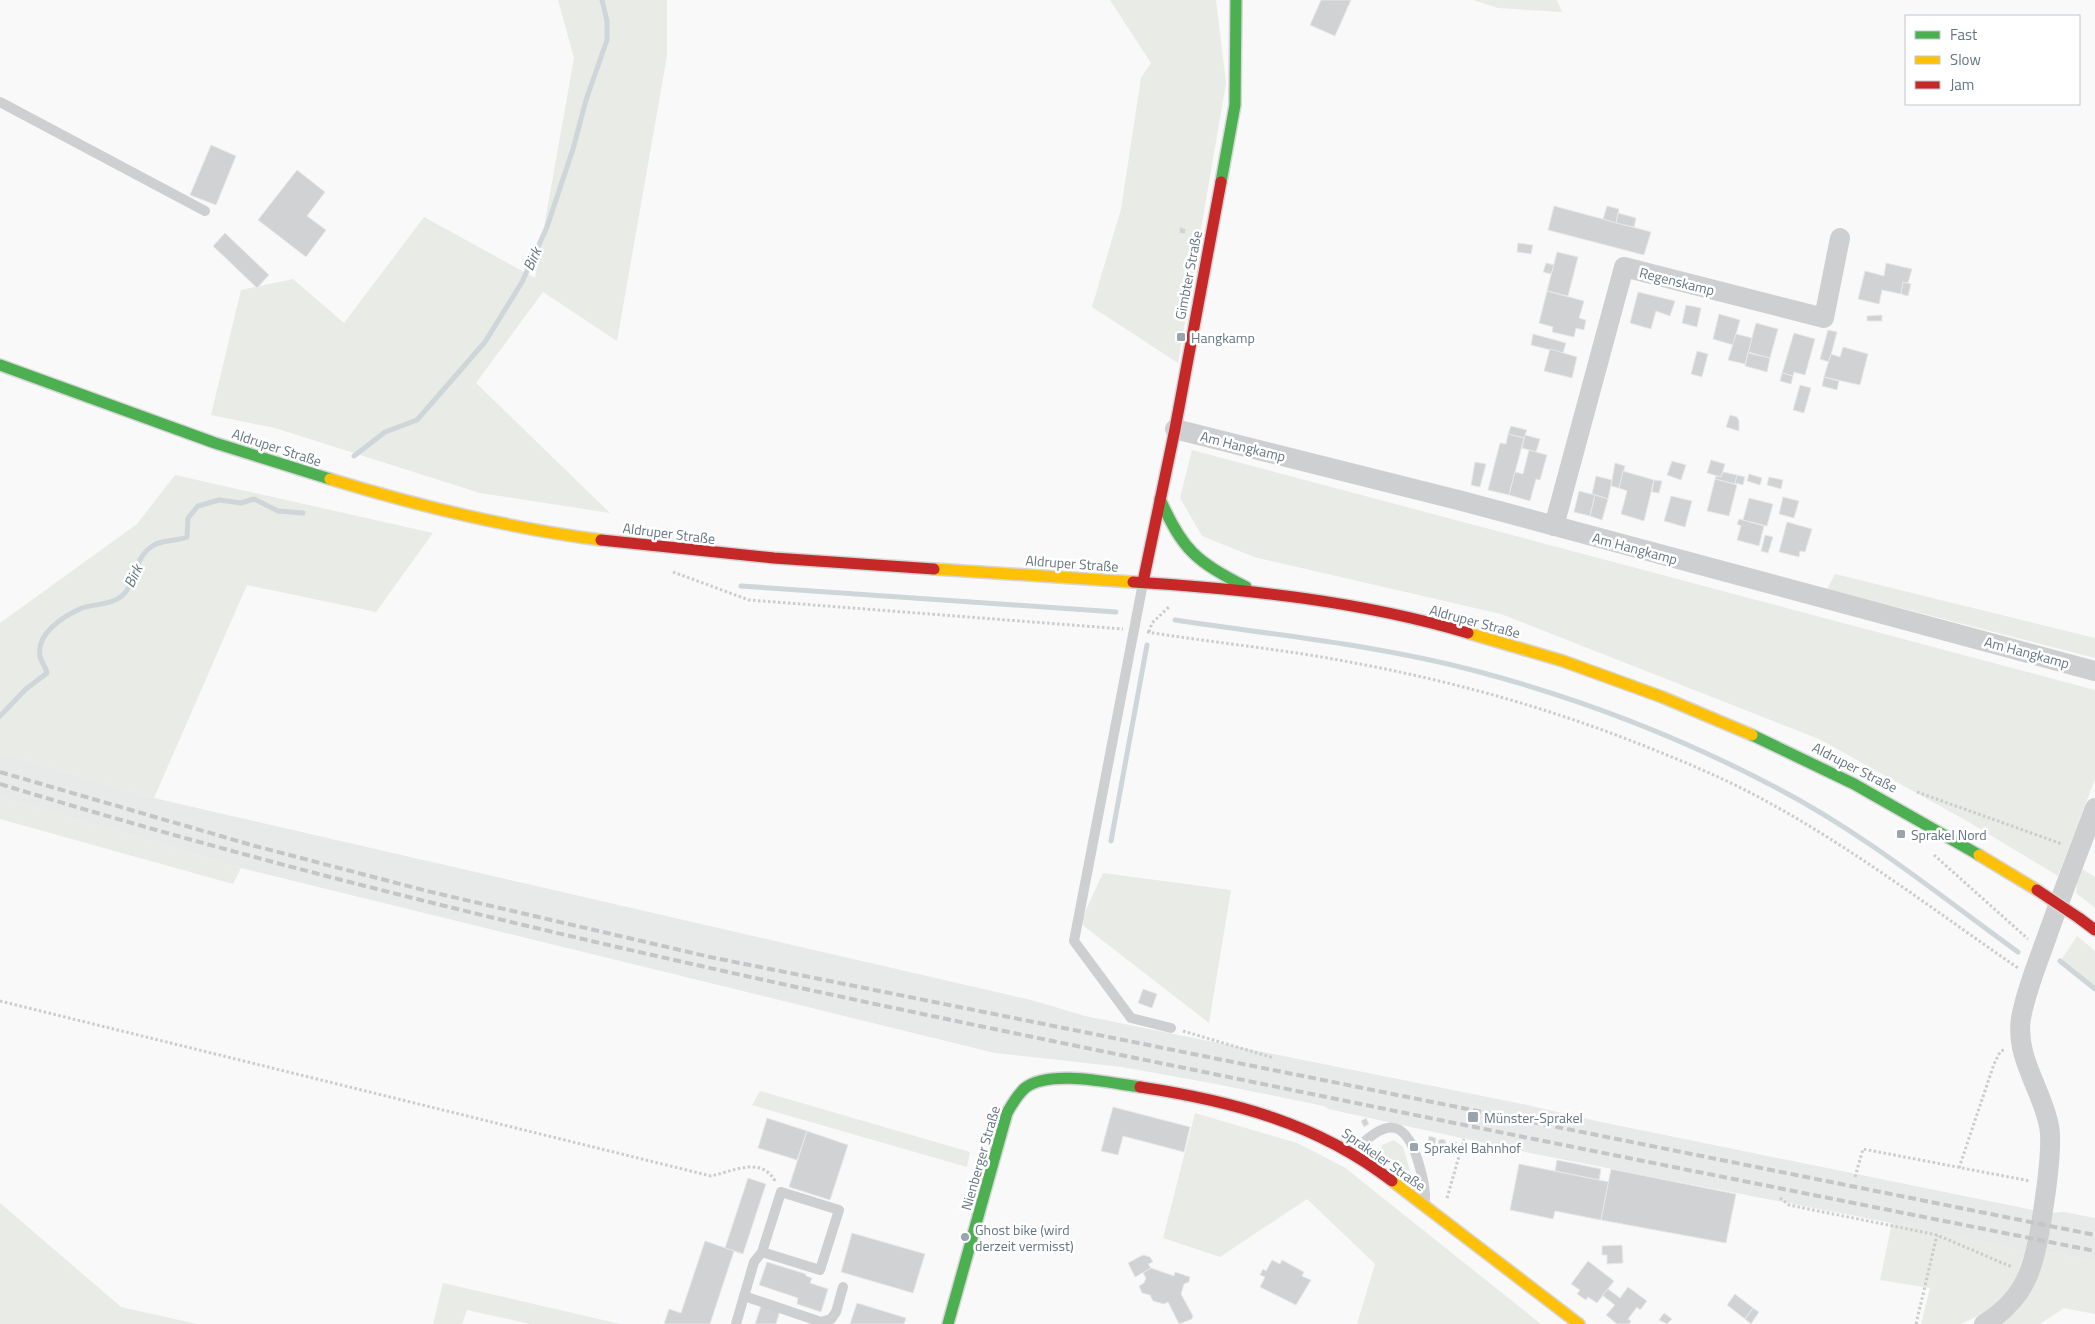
<svg xmlns="http://www.w3.org/2000/svg" width="2095" height="1324" viewBox="0 0 2095 1324" font-family="'Titillium Web',sans-serif">
<style>
.built{fill:#e8e9e9}
.green{fill:#e8ebe6}
.lines{fill:none;stroke-linecap:round;stroke-linejoin:round}
.stream{stroke:#ced6d9;stroke-width:5}
.building{fill:#d0d2d3;stroke:#e8e8e8}
.fast-casing{stroke:#d5d6d7;stroke-width:14}
.slow-casing{stroke:#d5d6d7;stroke-width:14}
.jam-casing{stroke:#d5d6d7;stroke-width:14}
.path{stroke:#cbcccd;stroke-width:3;stroke-dasharray:2.5 2.5;stroke-linecap:butt}
.lane{stroke:#cecfd0;stroke-width:10}
.street{stroke:#cecfd0;stroke-width:20}
.fast{stroke:#4caf50;stroke-width:11}
.slow{stroke:#ffc107;stroke-width:11}
.jam{stroke:#c62828;stroke-width:11}
.rail{stroke:#c3c5c6;stroke-width:4;stroke-dasharray:8 4;stroke-linecap:butt}
.jam-bridge-casing{stroke:#d5d6d7;stroke-width:14;stroke-linecap:butt}
.jam-bridge{stroke:#c62828;stroke-width:11}
.poi-dot{fill:#99a4ac;stroke:#fff;stroke-width:2}
.labels{text-anchor:middle;dominant-baseline:central;stroke-width:5;stroke-linejoin:round;paint-order:stroke}
.street-label{font-size:14px;fill:#657683;stroke:#fff}
.poi-label{font-size:14px;fill:#657683;stroke:#fff;text-anchor:start}
.water-label{font-size:15px;font-style:italic;fill:#60757c;stroke:#fff}
</style>
<rect width="100%" height="100%" fill="#f9f9f9"/>
<g class="built">
<path d="M0,752L154,798L1035,1001L1085,1016L1527,1105L1601,1122L2033,1210L2025,1252L1886,1222L1535,1154L1328,1109L1324,1106L1216,1084L1122,1067L995,1053L241,868L0,797Z"/>
<path d="M2064,1212L2095,1218V1261L2042,1251L2049,1213Z"/>
</g>
<g class="green">
<path d="M558,0H667V56L617,341L543,292L476,383L610,513L480,493L275,428L211,415L241,290L293,279L344,323L424,217L535,278L574,58Z"/>
<path d="M1110,0H1216L1226,83L1178,363L1092,307L1121,209L1141,78L1151,63Z"/>
<path d="M1473,0H1557L1562,12L1498,8Z"/>
<path d="M1192,450L2095,690V779L2058,876L1967,821L1819,739L1501,614L1254,557L1202,536L1180,498Z"/>
<path d="M175,475L433,533L376,612L247,585L154,798L0,752V623L137,524Z"/>
<path d="M1835,574L2095,638V658L1827,589Z"/>
<path d="M0,797L241,868L233,884L0,819Z"/>
<path d="M2079,867L2095,877V908L2076,893Z"/>
<path d="M1103,873L1231,890L1209,1023L1080,923Z"/>
<path d="M2077,936L2095,951V990L2061,960Z"/>
<path d="M760,1091L970,1152L967,1167L752,1105Z"/>
<path d="M1195,1113L1297,1143L1344,1167L1541,1324H1357L1375,1264L1307,1199L1220,1257L1163,1238Z"/>
<path d="M1394,1140L1403,1147L1412,1178L1380,1154L1382,1145Z"/>
<path d="M0,1203L121,1307L197,1324H0Z"/>
<path d="M1892,1223L2025,1252L2016,1279L2003,1298L1988,1311L1961,1324H1921L1930,1288L1880,1280Z"/>
<path d="M2042,1251L2095,1261V1314L2064,1308L2040,1324H2000C2027,1310 2036,1277 2042,1251Z"/>
<path d="M443,1283L620,1324H530L467,1310L462,1324H433Z"/>
</g>
<g class="lines">
<g class="stream">
<path d="M354,456L385,432L417,420L485,342L522,282L547,227L573,149L586,100L607,40V21L602,0"/>
<path d="M741,586L1116,612"/>
<path d="M1175,620C1275,635 1378,645 1476,671C1578,698 1680,737 1773,786C1861,831 1939,895 2018,952"/>
<path d="M0,716L26,689L47,673C46,667 41,662 40,656C36,633 64,616 82,608C94,604 109,605 119,598C135,589 133,559 151,547C161,539 175,542 187,537L188,518L198,506L219,500L241,503L254,499L278,511L303,513"/>
<path d="M1111,841L1147,645"/>
<path d="M2060,961L2095,989"/>
</g>
</g>
<g class="building">
<path d="M1321,0H1351L1335,36L1310,25Z"/>
<path d="M211,145L236,156L216,205L190,195Z"/>
<path d="M297,170L325,192L307,216L326,230L306,257L258,220Z"/>
<path d="M1554,206L1651,232L1644,255L1548,230Z"/>
<path d="M1607,206L1619,209L1616,223L1603,219Z"/>
<path d="M1618,213L1636,218L1634,227L1616,223Z"/>
<path d="M1180,227L1186,229L1185,234L1179,233Z"/>
<path d="M225,233L269,275L257,288L213,246Z"/>
<path d="M1518,243L1533,245L1531,254L1517,252Z"/>
<path d="M1557,252L1578,257L1568,296L1547,291Z"/>
<path d="M1546,263L1554,265L1551,274L1543,272Z"/>
<path d="M1886,263L1912,269L1908,283L1903,282L1901,294L1882,290L1879,304L1858,299L1865,271L1884,276Z"/>
<path d="M1903,282L1911,284L1908,296L1901,294Z"/>
<path d="M1547,291L1584,301L1579,318L1586,320L1584,330L1576,328L1574,337L1552,332L1553,327L1539,323Z"/>
<path d="M1638,292L1675,301L1670,316L1656,311L1651,329L1630,323Z"/>
<path d="M1686,305L1701,308L1697,327L1682,323Z"/>
<path d="M1719,314L1740,320L1733,345L1713,339Z"/>
<path d="M1882,315V321H1867V316Z"/>
<path d="M1756,323L1778,329L1770,358L1748,352Z"/>
<path d="M1828,330L1837,332L1829,362L1820,359Z"/>
<path d="M1794,333L1815,339L1805,375L1794,372L1793,376L1782,373Z"/>
<path d="M1533,334L1566,343L1563,353L1531,345Z"/>
<path d="M1736,334L1752,338L1745,364L1728,360Z"/>
<path d="M1843,347L1868,354L1860,385L1824,377L1831,354L1840,357Z"/>
<path d="M1550,349L1577,357L1572,378L1544,371Z"/>
<path d="M1697,351L1708,354L1702,377L1691,374Z"/>
<path d="M1748,353L1770,358L1767,372L1745,366Z"/>
<path d="M1782,373L1793,376L1791,384L1780,381Z"/>
<path d="M1824,377L1839,381L1837,390L1822,386Z"/>
<path d="M1800,385L1811,388L1804,413L1793,410Z"/>
<path d="M1730,415L1737,417L1739,421V431L1726,427Z"/>
<path d="M1511,426L1527,430L1524,438L1508,434Z"/>
<path d="M1508,434L1524,438L1509,495L1488,490L1500,443L1506,444Z"/>
<path d="M1525,435L1540,439L1536,452L1522,448Z"/>
<path d="M1529,450L1547,455L1540,480L1536,479L1530,501L1509,495L1515,472L1523,474Z"/>
<path d="M1711,460L1725,464L1721,477L1707,473Z"/>
<path d="M1672,461L1686,465L1681,480L1667,475Z"/>
<path d="M1475,462L1486,464L1480,487L1471,485Z"/>
<path d="M1615,463L1625,466L1619,488L1611,486Z"/>
<path d="M1623,471L1654,480L1644,521L1621,514L1627,491L1619,488Z"/>
<path d="M1723,472L1737,475L1735,484L1715,479L1716,476L1721,477Z"/>
<path d="M1749,474L1762,478L1760,485L1747,481Z"/>
<path d="M1737,475L1745,477L1743,485L1735,483Z"/>
<path d="M1596,476L1612,480L1608,499L1592,494Z"/>
<path d="M1769,477L1783,480L1781,489L1767,485Z"/>
<path d="M1715,479L1737,485L1729,516L1707,511Z"/>
<path d="M1654,480L1662,481L1659,493L1652,492Z"/>
<path d="M1579,491L1595,495L1590,516L1574,512Z"/>
<path d="M1595,495L1608,499L1602,520L1590,516Z"/>
<path d="M1671,496L1692,501L1685,527L1664,521Z"/>
<path d="M1783,497L1799,501L1794,518L1779,514Z"/>
<path d="M1749,498L1773,504L1767,526L1743,520Z"/>
<path d="M1739,519L1764,526L1759,546L1737,540L1741,526L1737,524Z"/>
<path d="M1787,522L1812,529L1805,552L1800,551L1799,557L1779,552Z"/>
<path d="M1765,535L1773,537L1768,553L1761,551Z"/>
<path d="M1143,989L1157,994L1152,1008L1138,1003Z"/>
<path d="M1113,1107L1190,1127L1184,1152L1123,1136L1118,1155L1101,1151Z"/>
<path d="M767,1118L807,1131L797,1160L758,1148Z"/>
<path d="M1366,1118L1369,1124L1364,1127L1361,1121Z"/>
<path d="M807,1131L848,1145L830,1200L789,1187Z"/>
<path d="M1429,1136L1436,1138L1435,1145L1428,1143Z"/>
<circle cx="1442" cy="1143" r="4"/>
<path d="M1450,1141L1457,1142L1456,1149L1449,1148Z"/>
<path d="M1557,1160L1601,1169L1599,1180L1555,1171Z"/>
<path d="M1519,1164L1609,1182L1601,1220L1555,1211L1553,1219L1510,1210Z"/>
<path d="M1611,1169L1736,1194L1726,1243L1601,1220Z"/>
<path d="M748,1178L766,1184L743,1254L725,1248Z"/>
<path d="M852,1233L925,1254L913,1293L841,1272Z"/>
<path d="M705,1241L743,1254L734,1251L710,1324H664L669,1309L681,1313Z"/>
<path d="M1622,1245L1623,1263L1607,1264V1255H1602V1246Z"/>
<path d="M1143,1255L1150,1257L1153,1262L1148,1264L1151,1268L1135,1277L1128,1263Z"/>
<path d="M1272,1260L1280,1264L1282,1260L1304,1272L1302,1276L1311,1280L1296,1305L1260,1287L1265,1277L1260,1275L1263,1269L1266,1271Z"/>
<path d="M1588,1261L1614,1281L1597,1303L1588,1297L1586,1300L1577,1294L1580,1290L1571,1284Z"/>
<path d="M767,1262L806,1274V1276L812,1278L810,1283L828,1289L821,1312L797,1304L798,1298L759,1285Z"/>
<path d="M1151,1268L1174,1276L1175,1272L1190,1277L1189,1282L1184,1284L1181,1294L1193,1316L1192,1319L1179,1324L1168,1302L1164,1304L1153,1301L1150,1295L1142,1293L1139,1286L1144,1283L1146,1278L1143,1273Z"/>
<path d="M1628,1287L1647,1301L1640,1310L1637,1307L1628,1319L1631,1321L1629,1324H1617L1606,1315L1615,1305L1602,1295L1608,1289L1620,1298Z"/>
<path d="M1735,1294L1753,1308L1745,1319L1727,1305Z"/>
<path d="M857,1303L906,1318L904,1324H850Z"/>
<path d="M761,1306L780,1311L776,1324H755Z"/>
<path d="M1753,1308L1759,1312L1751,1324L1745,1319Z"/>
<path d="M1664,1313L1672,1319L1667,1324L1659,1320Z"/>
</g>
<g class="lines">
<g class="fast-casing">
<g id="fast">
<path d="M1221,182L1235,105L1236,0"/>
<path d="M0,365L215,443L330,479"/>
<path d="M1160,499C1183,551 1196,561 1246,587"/>
<path d="M1752,735L1854,784L1979,855"/>
<path d="M948,1324L1007,1113C1012,1104 1017,1095 1025,1088C1050,1069 1110,1083 1140,1087"/>
</g>
</g>
<g class="slow-casing">
<g id="slow">
<path d="M330,479C418,506 509,528 601,540"/>
<path d="M934,569L1133,582"/>
<path d="M1468,633L1563,661L1662,697L1752,735"/>
<path d="M1979,855L2037,890"/>
<path d="M1392,1181L1579,1324"/>
</g>
</g>
<g class="jam-casing">
<g id="jam">
<path d="M601,540L774,558L934,569"/>
<path d="M1133,582C1246,589 1360,601 1468,633"/>
<path d="M1143,582L1175,429L1221,182"/>
<path d="M2079,918L2095,930"/>
<path d="M1140,1087C1232,1101 1317,1123 1392,1181"/>
</g>
</g>
<g class="path">
<path d="M673,572L749,600L1123,629"/>
<path d="M1147,632C1203,641 1260,647 1316,656C1433,676 1537,703 1647,747C1687,763 1726,779 1764,800C1853,848 1935,911 2018,968"/>
<path d="M1149,632L1152,623L1170,606"/>
<path d="M1917,792L2062,844"/>
<path d="M1934,855L2028,939"/>
<path d="M0,1001L711,1176C734,1171 761,1156 775,1181"/>
<path d="M1183,1031L1274,1058"/>
<path d="M1959,1168L1994,1064L2000,1052L2005,1049"/>
<path d="M1855,1177L1863,1149L2030,1181"/>
<path d="M1447,1198L1464,1139"/>
<path d="M1780,1198L1789,1205L1937,1235L2012,1267"/>
<path d="M1916,1324L1937,1235"/>
</g>
<g class="lane">
<path d="M0,102L205,211"/>
<path d="M1143,583L1074,941L1131,1018L1171,1028"/>
<path d="M1354,1152C1383,1121 1404,1115 1418,1161C1422,1175 1426,1188 1425,1203"/>
<path d="M744,1296L821,1322L831,1319L836,1312L843,1287"/>
<path d="M736,1324L754,1262L762,1252L781,1192L839,1210L820,1270L762,1252"/>
</g>
<g class="street">
<path d="M1175,429L1462,501L2095,671"/>
<path d="M1554,526L1624,267L1824,318L1840,238"/>
<path d="M1984,1324C2004,1312 2019,1297 2028,1275C2039,1251 2054,1151 2049,1126C2042,1089 2015,1058 2021,1018C2026,991 2036,967 2045,942C2061,897 2078,852 2095,808"/>
</g>
<use href="#fast" class="fast"/>
<use href="#slow" class="slow"/>
<use href="#jam" class="jam"/>
<g class="rail">
<path d="M0,772L255,846L427,891L710,957L2095,1235"/>
<path d="M0,784C385,902 780,986 1175,1066C1481,1129 1788,1190 2095,1251"/>
</g>
<g class="jam-bridge-casing">
<path id="jam-bridge" d="M2037,890L2079,918"/>
</g>
<use href="#jam-bridge" class="jam-bridge"/>
</g>
<g class="poi-dot">
<rect x="1176" y="332" width="10" height="10" rx="2.5"/>
<rect x="1896" y="829" width="10" height="10" rx="2.5"/>
<rect x="1467" y="1111" width="12" height="12" rx="2.5"/>
<rect x="1409" y="1142" width="10" height="10" rx="2.5"/>
<circle cx="965" cy="1237" r="5"/>
</g>
<g class="labels">
<g class="street-label">
<text transform="translate(1188 275) rotate(-79)">Gimbter Straße</text>
<text transform="translate(1677 281) rotate(14)">Regenskamp</text>
<text transform="translate(1243 446) rotate(14)">Am Hangkamp</text>
<text transform="translate(277 447) rotate(18)">Aldruper Straße</text>
<text transform="translate(669 533) rotate(7)">Aldruper Straße</text>
<text transform="translate(1635 548) rotate(15)">Am Hangkamp</text>
<text transform="translate(1072 563) rotate(4)">Aldruper Straße</text>
<text transform="translate(1475 621) rotate(15)">Aldruper Straße</text>
<text transform="translate(2027 652) rotate(15)">Am Hangkamp</text>
<text transform="translate(1855 767) rotate(27)">Aldruper Straße</text>
<text transform="translate(980 1158) rotate(-74)">Nienberger Straße</text>
<text transform="translate(1384 1159) rotate(35)">Sprakeler Straße</text>
</g>
<g class="poi-label">
<text x="1191" y="337">Hangkamp</text>
<text x="1911" y="834">Sprakel Nord</text>
<text x="1484" y="1117">Münster-Sprakel</text>
<text x="1424" y="1147">Sprakel Bahnhof</text>
<text x="975" y="1229">Ghost bike (wird<tspan x="975" dy="16">derzeit vermisst)</tspan></text>
</g>
<g class="water-label">
<text transform="translate(532 259) rotate(-66)">Birk</text>
<text transform="translate(133 576) rotate(-65)">Birk</text>
</g>
</g>
<rect x="1905" y="15" width="175" height="90" fill="#ffffff" stroke="#c1c8cd"/>
<rect x="1915" y="31" width="25" height="8" fill="#4caf50" stroke="#c1c8cd"/>
<text x="1950" y="40" font-size="15" fill="#657683">Fast</text>
<rect x="1915" y="56" width="25" height="8" fill="#ffc107" stroke="#c1c8cd"/>
<text x="1950" y="65" font-size="15" fill="#657683">Slow</text>
<rect x="1915" y="81" width="25" height="8" fill="#c62828" stroke="#c1c8cd"/>
<text x="1950" y="90" font-size="15" fill="#657683">Jam</text>
</svg>
